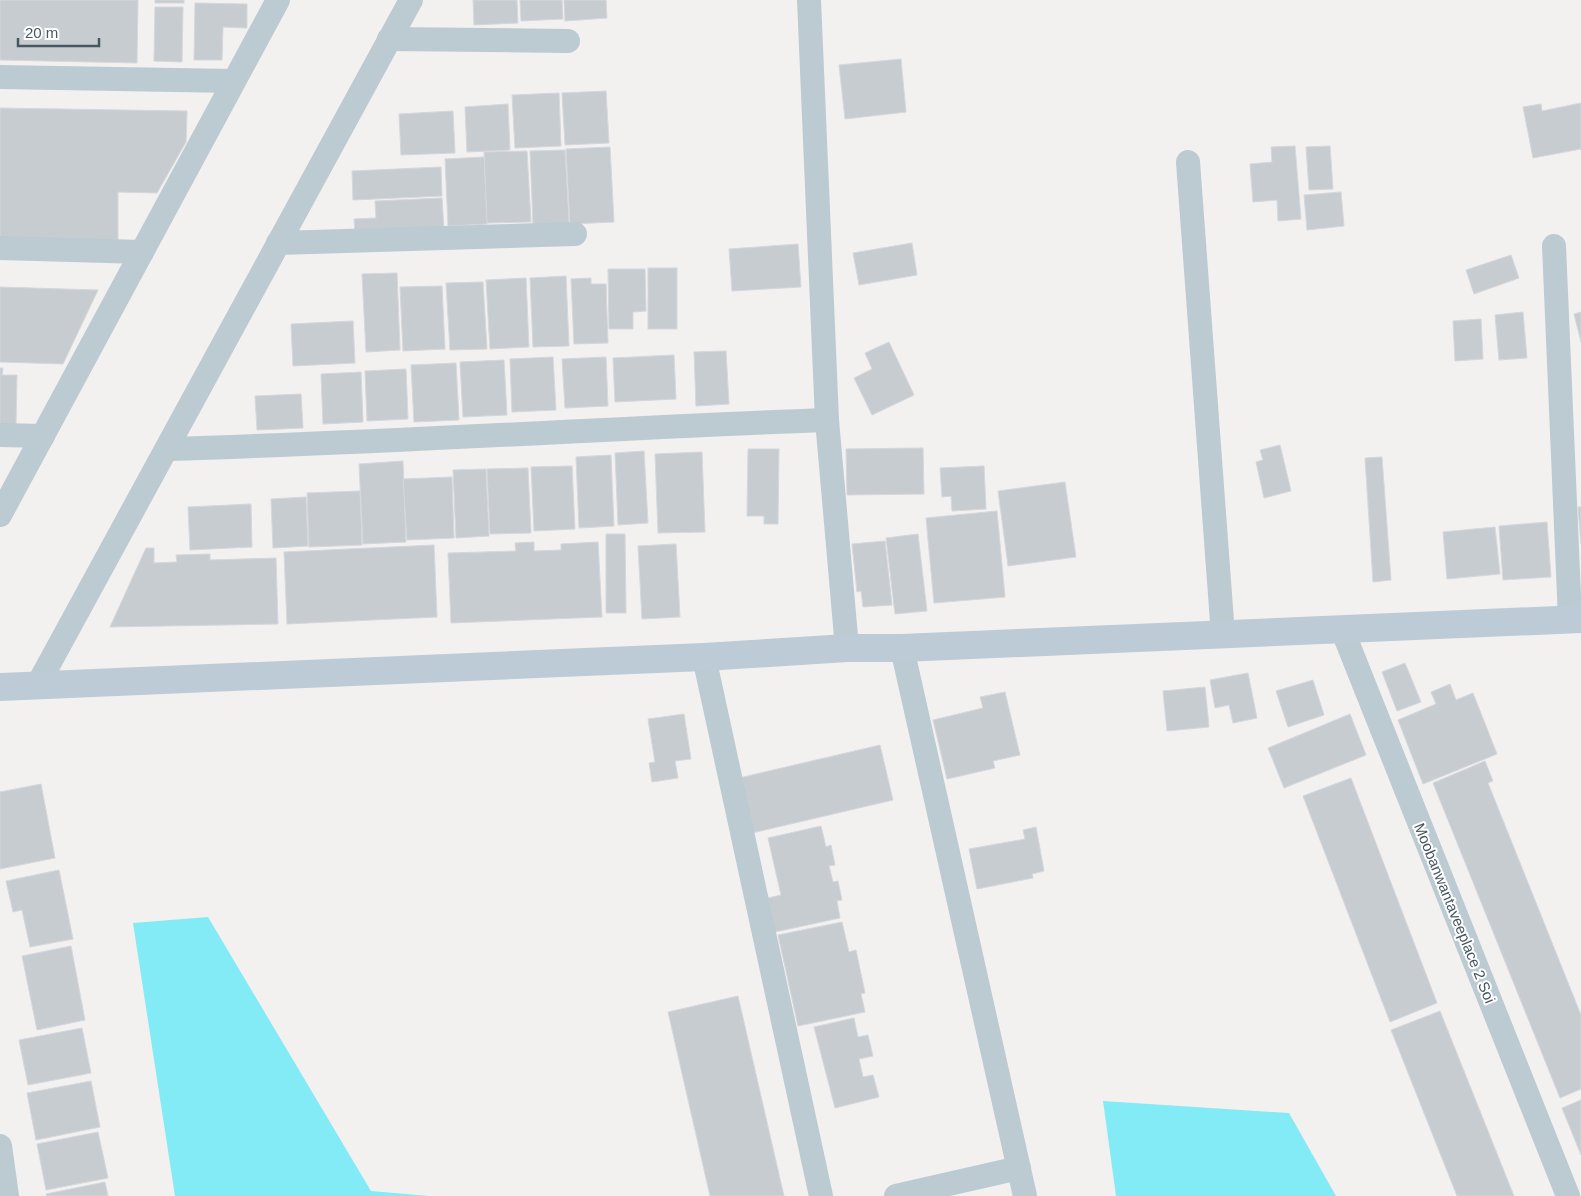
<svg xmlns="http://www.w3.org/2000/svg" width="1581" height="1196" viewBox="0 0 1581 1196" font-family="Arial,sans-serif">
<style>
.water{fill:#83ebf6}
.building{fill:#c7ccd0;stroke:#d4d7dc}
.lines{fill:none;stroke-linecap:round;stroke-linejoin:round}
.street{stroke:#bccad1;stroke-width:24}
.secondary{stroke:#bccbd6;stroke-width:28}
.labels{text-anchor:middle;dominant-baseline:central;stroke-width:4;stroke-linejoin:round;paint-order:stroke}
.street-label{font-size:15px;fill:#465760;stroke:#fff}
</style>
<rect width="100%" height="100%" fill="#f3f0f0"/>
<g class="water">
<path d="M208,917L371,1191L429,1196H175L133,923Z"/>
<path d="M1103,1101L1289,1113L1336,1196H1116Z"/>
</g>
<g class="building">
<path d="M0,0H138L137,63L0,60Z"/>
<rect x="155" y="0" width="29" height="3"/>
<path d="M473,0H517L518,23L474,25Z"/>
<path d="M520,0H562L563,19L521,21Z"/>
<path d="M564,0H606L607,18L565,21Z"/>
<path d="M195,3L247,4V28L223,27L222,60H194Z"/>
<path d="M155,7H183L182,62L154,61Z"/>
<path d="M901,59L906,112L845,119L839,65Z"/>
<path d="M606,91L609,143L565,145L562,93Z"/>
<path d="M559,93L561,146L515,148L512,95Z"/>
<path d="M1581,103V149L1533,158L1523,107L1541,104L1542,111Z"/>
<path d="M508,104L510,150L467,152L465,107Z"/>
<path d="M0,108L187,111L186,142L157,193L118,192V246L0,244Z"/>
<path d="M453,111L455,153L401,155L399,114Z"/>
<path d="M1295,146L1301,219L1278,221L1277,200L1253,202L1250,164L1272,162L1271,147Z"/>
<path d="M1330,146L1333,189L1309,190L1306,147Z"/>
<path d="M610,147L614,222L570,224L566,149Z"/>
<path d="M565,150L569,223L533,224L530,151Z"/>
<path d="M527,151L531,222L487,223L484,152Z"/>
<path d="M484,157L487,224L448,226L445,159Z"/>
<path d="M441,167L442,196L353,200L352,171Z"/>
<path d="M1341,192L1344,226L1307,230L1304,195Z"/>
<path d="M442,198L444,230L355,234L354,219L376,218L375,201Z"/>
<path d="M912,243L917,275L859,285L853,253Z"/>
<path d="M798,244L801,287L732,291L729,249Z"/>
<path d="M1511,255L1519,278L1474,294L1466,270Z"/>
<rect x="648" y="268" width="29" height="61"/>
<path d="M608,269H645L646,311L633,312V329H609Z"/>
<path d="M397,273L400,350L366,352L362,274Z"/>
<path d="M566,276L569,346L533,347L530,278Z"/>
<path d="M526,278L529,347L490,349L486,280Z"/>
<path d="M591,278V284H606L608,343L574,344L571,279Z"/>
<path d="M483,282L487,349L450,350L446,283Z"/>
<path d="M442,286L445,349L403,351L400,287Z"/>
<path d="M0,287L98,290L63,364L0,362Z"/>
<path d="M1523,312L1527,358L1499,360L1495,315Z"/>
<path d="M1581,312V342L1574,314Z"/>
<path d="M1481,319L1483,359L1455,361L1453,321Z"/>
<path d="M353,321L355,363L293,366L291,324Z"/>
<path d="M889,342L914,395L872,415L854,378L872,369L865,353Z"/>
<path d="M726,351L729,404L696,406L694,352Z"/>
<path d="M674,355L676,399L615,402L613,358Z"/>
<path d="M553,357L556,410L512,412L510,359Z"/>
<path d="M606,357L608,406L565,408L562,359Z"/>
<path d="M504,360L507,415L463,417L460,362Z"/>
<path d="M456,363L459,420L414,422L411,365Z"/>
<path d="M0,368H3L2,375H17L16,425H0Z"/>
<path d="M406,369L408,419L367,421L365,371Z"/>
<path d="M361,372L363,422L323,424L321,374Z"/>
<path d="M301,394L303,428L257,430L255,396Z"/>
<path d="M1280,445L1291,491L1264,498L1256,462L1263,460L1260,450Z"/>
<path d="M923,448L924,494L847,495L846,449Z"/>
<path d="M748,449H779L778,524H764V516H747Z"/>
<path d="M644,451L648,523L618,525L615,453Z"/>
<path d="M702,452L705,532L658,533L655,454Z"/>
<path d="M611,455L614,526L579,528L576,457Z"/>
<path d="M1382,457L1391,580L1373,582L1365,458Z"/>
<path d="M403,461L406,542L363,544L359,464Z"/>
<path d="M572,466L575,529L534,531L531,467Z"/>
<path d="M984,466L986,509L952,511L951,496L942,497L940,468Z"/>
<path d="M528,468L531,533L490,534L487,469Z"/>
<path d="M486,469L489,536L456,538L453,470Z"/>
<path d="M452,477L454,538L407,540L403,479Z"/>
<path d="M1065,482L1076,557L1008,566L998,491Z"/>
<path d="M360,491L362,545L309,547L307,493Z"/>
<path d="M306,497L308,546L273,548L271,499Z"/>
<path d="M251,504L252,547L190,550L188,507Z"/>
<path d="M1578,507H1581V544Z"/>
<path d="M997,511L1005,597L934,603L926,518Z"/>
<path d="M1547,522L1551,577L1503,580L1499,526Z"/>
<path d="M1495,527L1500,574L1447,579L1443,532Z"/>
<path d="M606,534H625L626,613H606Z"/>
<path d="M918,534L927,611L895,614L886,538Z"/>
<path d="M885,541L892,605L863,607L861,591L857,592L852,544Z"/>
<path d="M534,542V551L561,550V544L598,542L602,617L451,623L448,553L516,551L515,543Z"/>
<path d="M676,544L680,617L642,619L638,546Z"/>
<path d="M434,545L437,617L287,624L284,552Z"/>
<path d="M146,548H154V563L177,562L176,555L210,554V560L276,558L278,624L110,627Z"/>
<path d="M1405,663L1421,702L1397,711L1382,672Z"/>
<path d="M1248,673L1257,718L1233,723L1229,705L1215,708L1210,680Z"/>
<path d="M1313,680L1324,715L1288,727L1276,691Z"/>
<path d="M1450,684L1456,700L1473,693L1497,754L1423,784L1398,720L1436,704L1431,692Z"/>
<path d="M1205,687L1209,727L1167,731L1163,691Z"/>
<path d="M1005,692L1020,755L993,761L995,768L947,779L933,720L983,708L980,697Z"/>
<path d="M684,714L691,759L675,761L678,778L652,782L649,763L655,762L648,719Z"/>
<path d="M1350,714L1366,755L1284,788L1268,748Z"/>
<path d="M880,745L893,800L752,833L739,778Z"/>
<path d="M1485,761L1493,781L1488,783L1581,1015V1089L1560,1098L1433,783Z"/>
<path d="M1351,778L1437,1003L1390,1022L1303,796Z"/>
<path d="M41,784L55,858L0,869V792Z"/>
<path d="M821,826L826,847L831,845L835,865L829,866L833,882L838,881L842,900L837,901L840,918L775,932L768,898L781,895L768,838Z"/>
<path d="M1036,827L1044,871L1032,874L1033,878L977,889L969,849L1025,839L1023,830Z"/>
<path d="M59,870L73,939L30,947L22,910L13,912L6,881Z"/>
<path d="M842,922L849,952L856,950L865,993L861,994L865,1012L798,1026L778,935Z"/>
<path d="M71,946L85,1020L37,1030L22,956Z"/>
<path d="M738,996L784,1196H710L668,1012Z"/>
<path d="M1440,1011L1514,1196H1457L1391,1030Z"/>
<path d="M854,1018L858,1037L868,1035L873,1056L859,1059L863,1077L873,1075L879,1097L835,1108L814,1027Z"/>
<path d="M82,1028L91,1073L28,1085L19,1040Z"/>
<path d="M91,1081L100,1127L36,1140L27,1093Z"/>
<path d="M1581,1100V1155L1562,1108Z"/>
<path d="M98,1132L108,1178L46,1190L37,1144Z"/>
<path d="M105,1182L108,1196H47L46,1194Z"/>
</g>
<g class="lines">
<g class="street">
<path d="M809,0L827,420L847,648"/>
<path d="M389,39L568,41"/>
<path d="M0,77L234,81"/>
<path d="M1188,162L1223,635"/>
<path d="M278,243L575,234"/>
<path d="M1554,246L1570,619"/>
<path d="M0,248L142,252"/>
<path d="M0,435L43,436"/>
<path d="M167,449C387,443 607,428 827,420"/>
<path d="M0,515L278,0"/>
<path d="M1342,629L1568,1196"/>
<path d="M902,648L1025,1196"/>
<path d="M704,657L821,1196"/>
<path d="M37,686L411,0"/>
<path d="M0,1146L7,1196"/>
<path d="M896,1196L1019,1168"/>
</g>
<path class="secondary" d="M0,687L704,657L847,648H902L1581,619"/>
</g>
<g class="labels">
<g class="street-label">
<text transform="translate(1455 913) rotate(68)">Moobanwantaveeplace 2 Soi</text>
</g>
</g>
<path d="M18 38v8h81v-8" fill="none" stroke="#465760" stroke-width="2.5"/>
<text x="25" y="38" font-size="15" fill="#465760" stroke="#ffffff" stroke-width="4" paint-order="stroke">20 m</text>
</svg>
